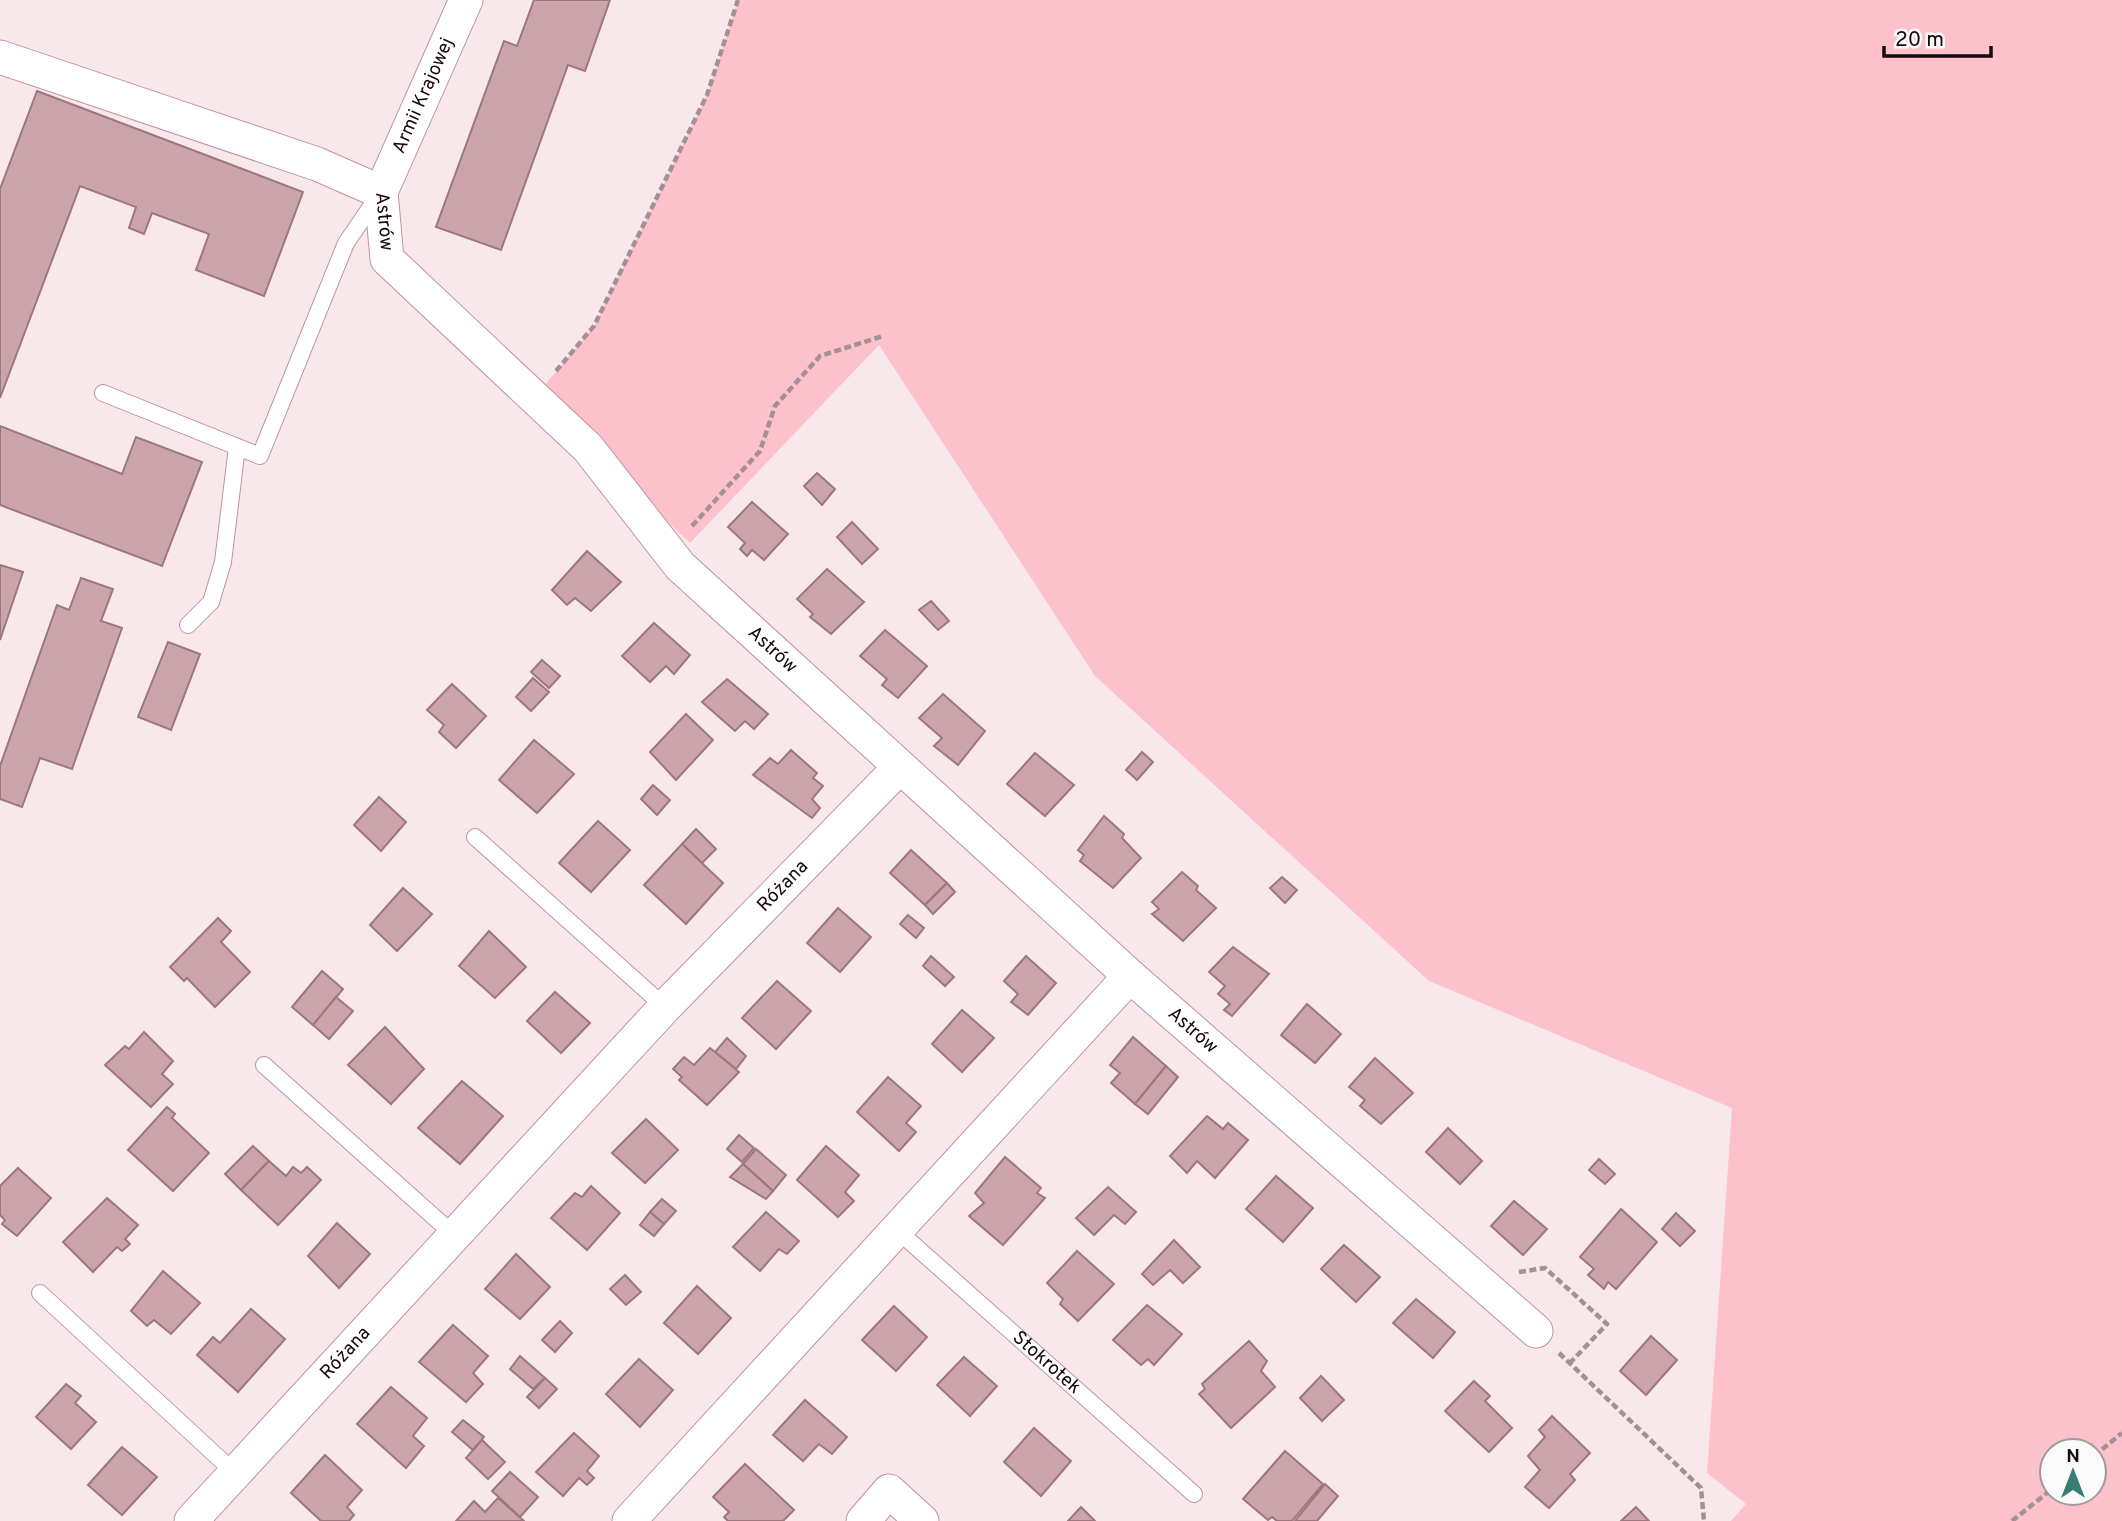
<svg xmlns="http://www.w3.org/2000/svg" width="2122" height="1521" viewBox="0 0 2122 1521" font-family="Overpass,sans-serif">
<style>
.green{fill:#fdc1cc;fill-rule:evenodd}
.building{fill:#cca4ab;stroke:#9d777e;stroke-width:2}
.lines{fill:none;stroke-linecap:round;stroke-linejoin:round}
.lane-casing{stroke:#bc949c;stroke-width:18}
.street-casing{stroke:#bc949c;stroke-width:35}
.path{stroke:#a19194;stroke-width:4.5;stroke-dasharray:7 3.5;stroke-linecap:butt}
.lane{stroke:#fff;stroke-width:16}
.street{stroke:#fff;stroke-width:33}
.labels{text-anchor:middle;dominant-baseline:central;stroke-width:6;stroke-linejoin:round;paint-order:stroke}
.street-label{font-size:19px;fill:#17090c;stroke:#fafafa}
</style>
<rect width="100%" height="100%" fill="#f9e8eb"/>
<path class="green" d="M738,0H2122V1521H1731L1746,1504L1707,1473L1732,1108L1429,981L1095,676L879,345L690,543L535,397L594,326L707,95ZM2052,1451H2094V1493H2052Z"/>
<g class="building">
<path d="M534,0H610L585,71L568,65L501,250L436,227L504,41L517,46Z"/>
<path d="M37,91L303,192L264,296L196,270L209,234L152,213L144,234L129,228L136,207L80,186L0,398V189Z"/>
<path d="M0,426L122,474L136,437L202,462L162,566L0,505Z"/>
<path d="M817,473L835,489L822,505L804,486Z"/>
<path d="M752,502L788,534L764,560L752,550L747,556L740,549L745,543L728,527Z"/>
<path d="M852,522L878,549L862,564L837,537Z"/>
<path d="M587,551L621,582L591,611L575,598L567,605L552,590Z"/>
<path d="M0,565L23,572L0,640Z"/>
<path d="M827,569L864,602L831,634L810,617L813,614L797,599Z"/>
<path d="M81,578L113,589L101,621L122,628L72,769L40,758L22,807L0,799V766L57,605L69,610Z"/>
<path d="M931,601L949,621L938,630L919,610Z"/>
<path d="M654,623L690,655L674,674L666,666L650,682L622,656Z"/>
<path d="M885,630L927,666L898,698L882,685L887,679L860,656Z"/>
<path d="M168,642L200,654L171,730L138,717Z"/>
<path d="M542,660L560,676L549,688L531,672Z"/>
<path d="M533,678L549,692L531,711L516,697Z"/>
<path d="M727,679L768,714L754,729L745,721L735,731L702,702Z"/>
<path d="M452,684L486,716L456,748L439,732L444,725L427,710Z"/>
<path d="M943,694L985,731L958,765L934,746L942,738L919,718Z"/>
<path d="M686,714L713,740L676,780L650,752Z"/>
<path d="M534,740L574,774L537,813L499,780Z"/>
<path d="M791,750L817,773L813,778L823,786L812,799L820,808L812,818L753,775L770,758L778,764Z"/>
<path d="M1142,752L1153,762L1137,780L1126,770Z"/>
<path d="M1035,753L1074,785L1045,816L1007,784Z"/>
<path d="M653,785L670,800L657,815L641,799Z"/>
<path d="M379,797L406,822L381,851L354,825Z"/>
<path d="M1104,816L1124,834L1122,838L1141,858L1113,888L1080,861L1084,855L1078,850Z"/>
<path d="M598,821L630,850L591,892L559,863Z"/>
<path d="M696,829L716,849L702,863L682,844Z"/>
<path d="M682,844L723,883L686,924L644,885Z"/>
<path d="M911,850L947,883L925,905L890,873Z"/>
<path d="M1182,872L1198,886L1196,890L1216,908L1183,941L1152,914L1159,909L1152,902Z"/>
<path d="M1282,877L1297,890L1285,903L1270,888Z"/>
<path d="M947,883L955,892L933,914L925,905Z"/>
<path d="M403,888L432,914L397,951L370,925Z"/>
<path d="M838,908L871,937L840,972L807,943Z"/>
<path d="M908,915L924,928L916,938L900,924Z"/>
<path d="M218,918L231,931L221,942L250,972L215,1007L187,978L184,981L170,967Z"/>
<path d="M489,931L526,967L495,998L459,966Z"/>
<path d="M1233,947L1269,974L1232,1016L1224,1010L1230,1004L1218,994L1225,986L1209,972Z"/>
<path d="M931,956L954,977L945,986L923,966Z"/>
<path d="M1026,956L1056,983L1028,1015L1011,1002L1018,994L1004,981Z"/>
<path d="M322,971L343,989L313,1025L292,1007Z"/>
<path d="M777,981L811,1011L776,1049L742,1018Z"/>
<path d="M555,992L590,1023L561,1053L527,1021Z"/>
<path d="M336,997L353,1011L329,1039L313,1025Z"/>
<path d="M1307,1004L1341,1034L1315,1063L1281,1035Z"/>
<path d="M962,1010L994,1038L962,1072L932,1044Z"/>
<path d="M385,1027L424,1069L391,1104L348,1065Z"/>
<path d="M144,1032L173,1061L162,1074L173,1084L151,1107L105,1065L125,1046L129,1049Z"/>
<path d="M1133,1037L1166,1066L1135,1104L1111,1083L1120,1073L1110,1065Z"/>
<path d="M727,1038L746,1056L736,1069L715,1052Z"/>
<path d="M710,1048L739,1072L707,1105L679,1080L682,1077L673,1069L684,1057L694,1065Z"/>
<path d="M1375,1058L1413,1093L1381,1124L1360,1106L1365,1100L1349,1087Z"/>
<path d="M1166,1066L1178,1077L1148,1114L1135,1104Z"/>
<path d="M888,1077L921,1106L906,1123L916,1132L899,1151L857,1112Z"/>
<path d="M462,1081L503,1116L460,1164L418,1128Z"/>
<path d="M167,1107L175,1114L172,1118L209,1153L173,1191L128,1150Z"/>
<path d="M1207,1116L1223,1129L1228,1123L1248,1140L1215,1178L1197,1161L1187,1173L1170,1156Z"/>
<path d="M646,1119L678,1150L645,1183L612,1153Z"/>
<path d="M1448,1128L1482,1161L1460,1184L1426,1152Z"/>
<path d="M739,1135L754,1148L742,1162L727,1149Z"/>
<path d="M253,1146L269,1161L241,1190L225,1174Z"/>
<path d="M826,1146L859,1175L845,1192L854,1201L838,1217L797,1180Z"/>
<path d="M756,1149L786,1175L773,1191L743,1164Z"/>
<path d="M1005,1157L1041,1188L1037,1193L1045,1198L1003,1245L969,1216L984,1203L975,1193Z"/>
<path d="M1599,1159L1615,1174L1605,1184L1589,1170Z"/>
<path d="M269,1161L286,1176L293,1167L301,1173L307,1167L321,1180L278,1225L241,1190Z"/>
<path d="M743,1164L773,1191L766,1199L730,1177Z"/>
<path d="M18,1168L51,1198L17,1236L2,1224L5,1220L0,1215V1186Z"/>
<path d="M1276,1176L1313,1208L1283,1242L1246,1209Z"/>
<path d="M591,1186L620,1213L587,1250L551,1218L575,1193L582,1197Z"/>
<path d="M1108,1187L1136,1212L1125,1224L1114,1215L1094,1235L1076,1218Z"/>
<path d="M107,1198L138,1225L125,1239L130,1244L122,1251L117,1247L93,1272L63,1242Z"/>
<path d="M662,1199L676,1211L664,1224L650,1212Z"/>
<path d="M1514,1201L1547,1229L1523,1255L1491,1226Z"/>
<path d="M1621,1209L1657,1242L1616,1289L1608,1282L1604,1289L1588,1275L1594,1269L1580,1257Z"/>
<path d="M650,1212L664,1224L654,1236L640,1225Z"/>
<path d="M766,1212L799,1241L787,1254L779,1249L760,1271L733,1247Z"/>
<path d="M1676,1213L1695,1231L1680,1246L1662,1229Z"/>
<path d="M337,1223L370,1254L339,1288L308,1256Z"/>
<path d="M1174,1240L1200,1267L1183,1283L1170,1270L1153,1285L1142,1274Z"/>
<path d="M1344,1245L1380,1277L1356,1302L1321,1269Z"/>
<path d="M1077,1251L1114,1284L1078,1321L1060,1304L1063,1299L1047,1283Z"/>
<path d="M516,1254L550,1287L520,1319L485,1289Z"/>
<path d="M163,1271L200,1303L171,1334L154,1320L147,1326L131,1311Z"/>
<path d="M625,1275L641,1292L626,1305L610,1289Z"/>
<path d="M697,1286L731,1318L698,1354L664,1323Z"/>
<path d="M1416,1299L1455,1332L1433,1358L1393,1323Z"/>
<path d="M1147,1305L1182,1334L1154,1365L1148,1359L1141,1365L1113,1340Z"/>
<path d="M894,1306L927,1337L896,1371L862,1340Z"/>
<path d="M251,1309L285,1339L238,1392L197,1355L213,1337L220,1343Z"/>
<path d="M560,1321L572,1333L555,1352L542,1340Z"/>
<path d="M453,1325L488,1356L473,1373L483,1384L466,1402L419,1362Z"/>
<path d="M1651,1336L1677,1360L1646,1395L1620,1371Z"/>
<path d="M1249,1341L1267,1361L1261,1371L1275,1387L1231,1428L1199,1394L1205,1389L1202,1384Z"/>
<path d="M520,1356L545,1378L533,1389L510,1369Z"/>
<path d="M964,1357L997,1386L970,1416L937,1385Z"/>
<path d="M639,1359L673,1390L640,1427L606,1394Z"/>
<path d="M1321,1376L1344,1400L1322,1421L1300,1398Z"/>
<path d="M545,1378L557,1389L539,1408L527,1397Z"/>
<path d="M1474,1381L1490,1396L1485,1401L1512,1428L1489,1452L1445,1411Z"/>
<path d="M66,1384L81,1396L75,1403L96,1422L71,1449L36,1417Z"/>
<path d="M391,1387L427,1418L413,1436L424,1446L406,1468L357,1424Z"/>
<path d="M805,1400L847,1437L832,1454L819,1444L803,1461L773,1435Z"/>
<path d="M1552,1416L1590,1453L1570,1474L1575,1480L1549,1508L1525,1487L1540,1470L1528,1456L1545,1437L1539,1430Z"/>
<path d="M463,1420L484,1437L473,1450L452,1432Z"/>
<path d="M1034,1428L1071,1461L1041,1496L1004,1462Z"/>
<path d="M574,1433L599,1456L587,1471L594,1478L587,1485L579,1478L563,1496L536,1472Z"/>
<path d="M482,1440L505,1462L488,1479L466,1458Z"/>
<path d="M122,1447L157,1477L122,1515L88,1485Z"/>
<path d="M1285,1451L1323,1484L1292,1521H1277L1272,1517L1268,1520L1243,1499Z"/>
<path d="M325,1455L362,1490L347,1507L354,1515L349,1521H321L291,1493Z"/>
<path d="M745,1464L794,1510L783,1521H728L724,1517L729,1512L713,1497Z"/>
<path d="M510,1472L538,1497L520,1517L492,1491Z"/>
<path d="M1325,1484L1338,1496L1317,1521H1295Z"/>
<path d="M498,1498L524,1521H456L474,1501L485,1512Z"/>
<path d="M1081,1507L1095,1521H1068Z"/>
<path d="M1636,1507L1649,1521H1621Z"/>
</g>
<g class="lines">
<g class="lane-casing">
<g id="lane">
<path d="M103,393L260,456L346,243L379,195"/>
<path d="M188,625L211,602L223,562L237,447"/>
<path d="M475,837L665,1007"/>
<path d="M264,1065L453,1234"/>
<path id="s1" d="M897,1230L1194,1494"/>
<path d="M40,1293L235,1473"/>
</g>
</g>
<g class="street-casing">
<g id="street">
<path id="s2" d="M0,57L317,164L381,192L387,259L588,448L680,566L1130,976L1536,1331"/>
<path id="s3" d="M381,192L466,0"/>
<path id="s4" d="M191,1521L665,1007L900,767"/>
<path d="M629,1521L1130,976"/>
<path d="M863,1521L889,1491L922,1521"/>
</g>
</g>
<g class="path">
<path d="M556,371L594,326L707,95L738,0"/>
<path d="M692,526L760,451L775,406L820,356L883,336"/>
<path d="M1519,1272L1545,1268L1607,1324L1570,1363"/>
<path d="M1559,1353L1701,1488L1704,1521"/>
<path d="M2094,1456L2122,1433"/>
<path d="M2012,1521L2052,1489"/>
</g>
<use href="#lane" class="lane"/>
<use href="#street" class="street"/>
</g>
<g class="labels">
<g class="street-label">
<text stroke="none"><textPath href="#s3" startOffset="105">Armii Krajowej</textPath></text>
<text stroke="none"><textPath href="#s2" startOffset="434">Astrów</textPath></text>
<text stroke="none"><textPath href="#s2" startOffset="1022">Astrów</textPath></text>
<text stroke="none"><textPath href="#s4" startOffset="868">Różana</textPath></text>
<text stroke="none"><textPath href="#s2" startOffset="1589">Astrów</textPath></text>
<text stroke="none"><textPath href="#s4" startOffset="228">Różana</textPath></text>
<text stroke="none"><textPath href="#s1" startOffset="200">Stokrotek</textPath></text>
</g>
</g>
<g transform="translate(2073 1472)"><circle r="33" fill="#fafafa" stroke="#9f9a9b" stroke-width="2"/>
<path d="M0-5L12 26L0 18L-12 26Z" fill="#377e76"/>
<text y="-10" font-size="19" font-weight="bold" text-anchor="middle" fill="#17090c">N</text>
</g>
<path d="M1884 46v10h107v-10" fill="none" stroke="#17090c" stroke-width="3.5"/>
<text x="1895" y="46" font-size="21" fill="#17090c" stroke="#fafafa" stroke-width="5" paint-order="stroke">20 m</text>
</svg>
